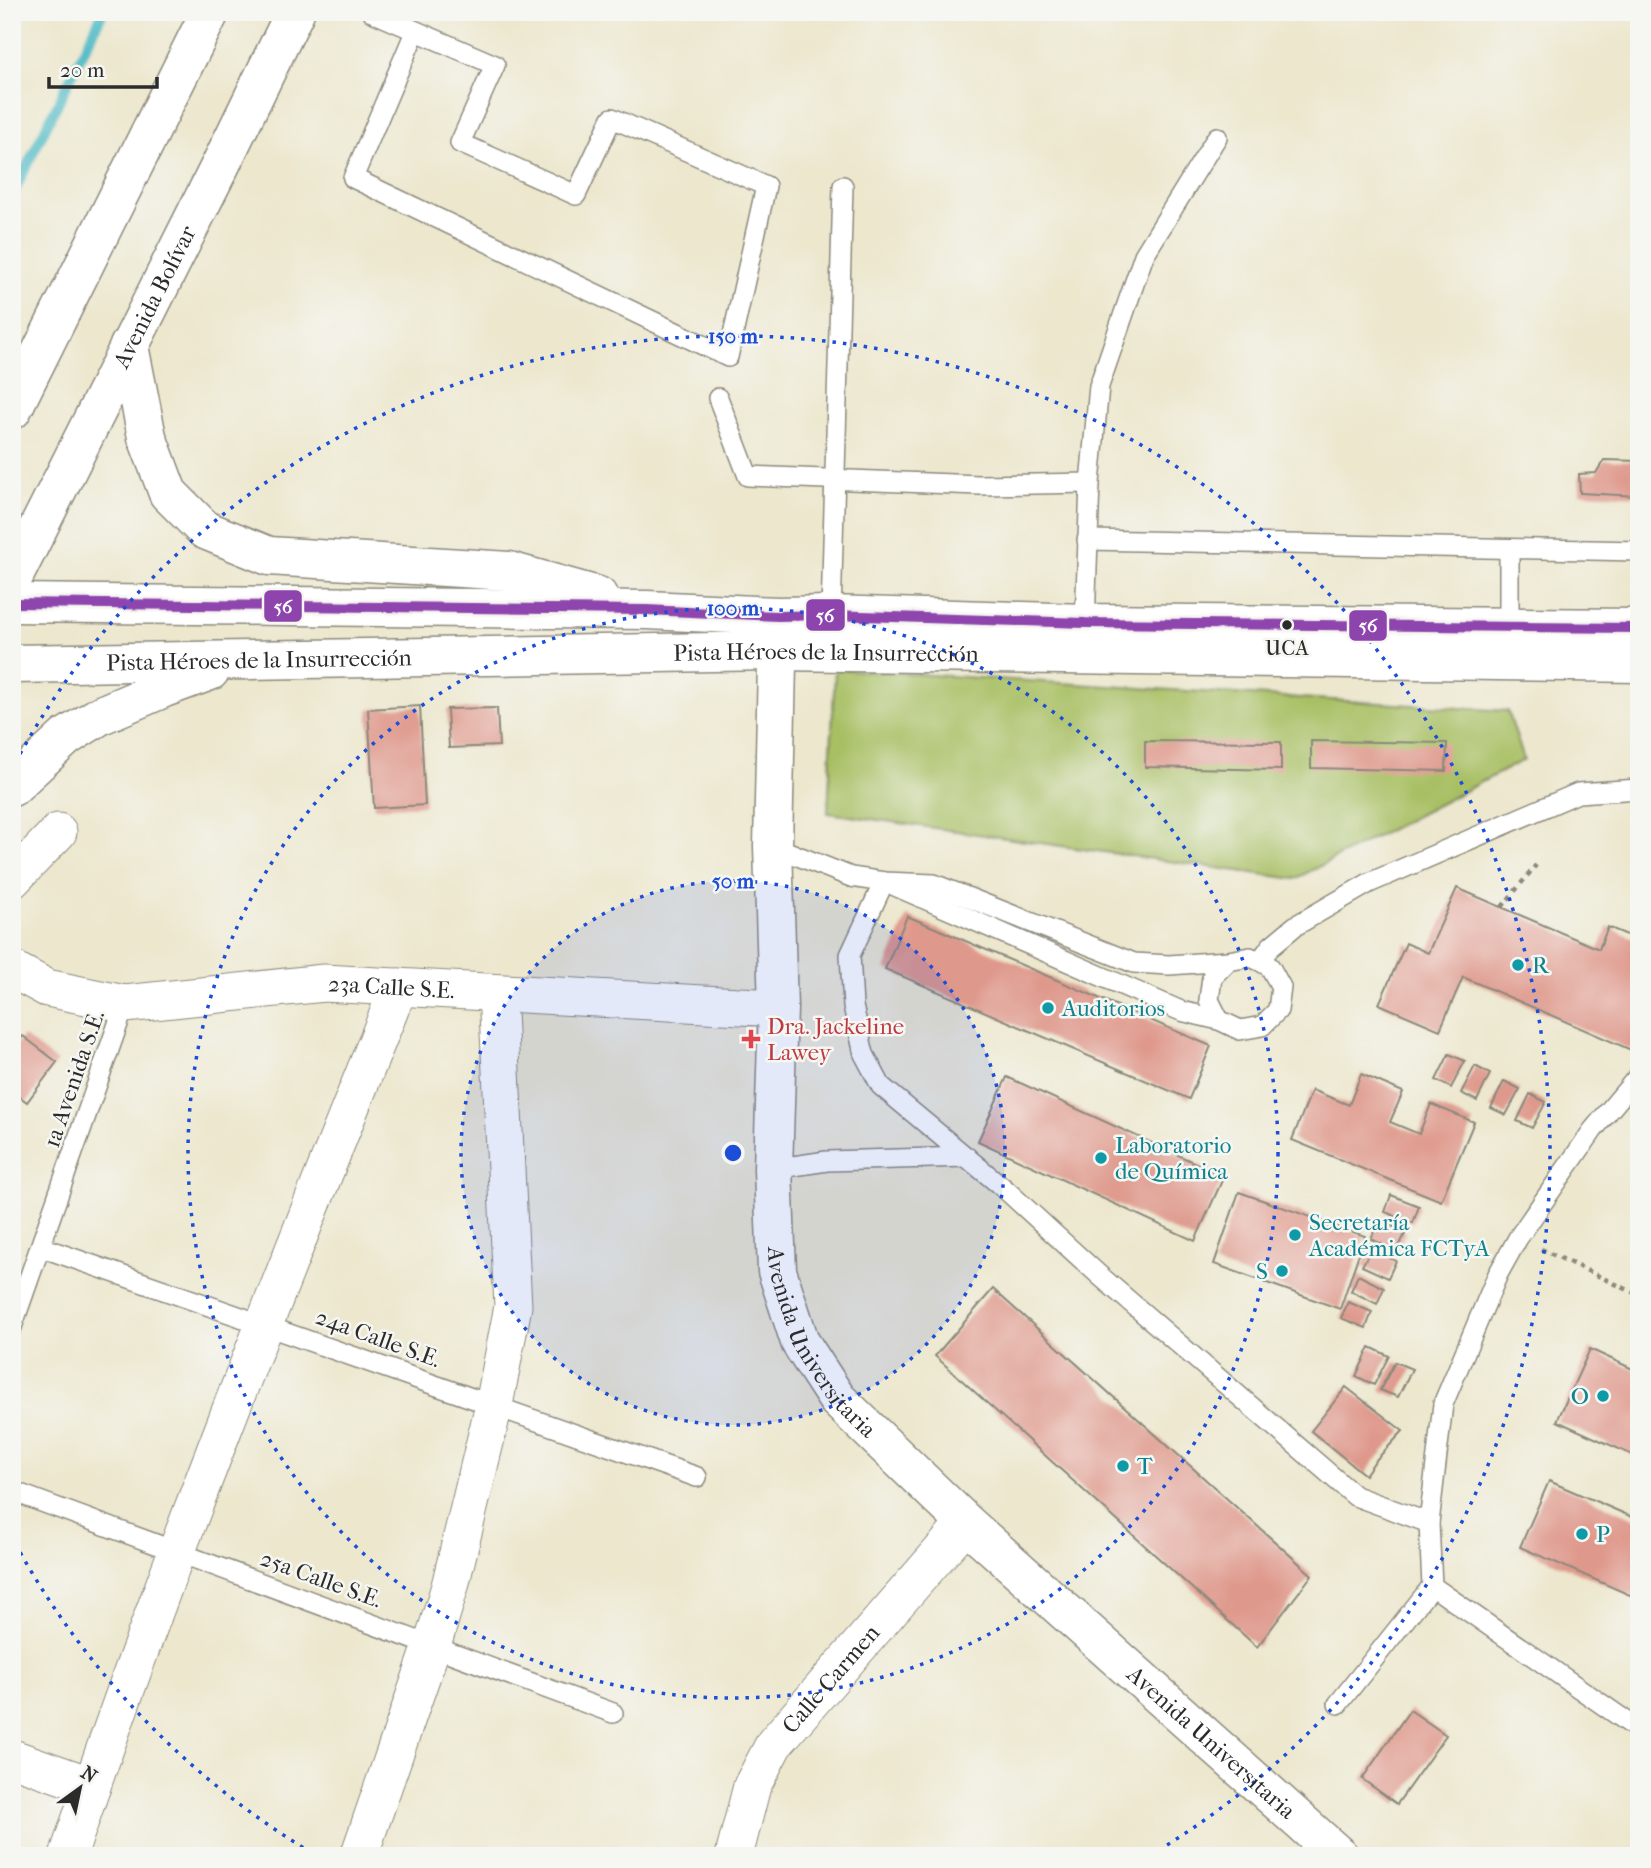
<svg xmlns="http://www.w3.org/2000/svg" width="1651" height="1868" viewBox="0 0 1651 1868" font-family="'IM FELL French Canon',serif">
<style>
.green{fill:#a8bf64;stroke:#6a7548;stroke-width:2}
.lines{fill:none;stroke-linecap:round;stroke-linejoin:round}
.stream{stroke:#4bb9c4;stroke-width:10}
.building{fill:#df998c}
.service-casing{stroke:#8c897c;stroke-width:22}
.minor-casing{stroke:#8c897c;stroke-width:39}
.tertiary-casing{stroke:#8c897c;stroke-width:41}
.secondary-casing{stroke:#8c897c;stroke-width:41}
.primary-casing{stroke:#8c897c;stroke-width:41}
.path{stroke:#8c897c;stroke-width:4.5;stroke-dasharray:5 5;stroke-linecap:butt}
.service{stroke:#fff;stroke-width:19}
.minor{stroke:#fff;stroke-width:37}
.tertiary{stroke:#fff;stroke-width:38}
.secondary{stroke:#fff;stroke-width:38}
.primary{stroke:#fff;stroke-width:38}
.bus-1-casing{stroke:#f6f6f2;stroke-width:16}
.bus-1{stroke:#8e44ad;stroke-width:10}
.ring{fill:none;stroke:#1d4ed8;stroke-width:3.5;stroke-dasharray:3.5 7}
.bus-dot{fill:#2b2b2b;stroke:#f6f6f2;stroke-width:2.5}
.culture-dot{fill:#0f9aa8;stroke:#f6f6f2;stroke-width:2.5}
.health-dot{fill:#e0444e;stroke:#f6f6f2;stroke-width:2.5}
.labels{text-anchor:middle;dominant-baseline:central;stroke-width:5;stroke-linejoin:round;paint-order:stroke}
.bus-label{font-size:21px;fill:#2b2b2b;stroke:#f6f6f2}
.street-label{font-size:23px;fill:#2b2b2b;stroke:#f6f6f2}
.culture-label{font-size:23px;fill:#0d838f;stroke:#f6f6f2;text-anchor:start}
.health-label{font-size:23px;fill:#be3a42;stroke:#f6f6f2;text-anchor:start}
.centre{fill:#1d4ed8;stroke:#f6f6f2;stroke-width:3.5}
.ring-label{font-size:21px;text-anchor:middle;font-weight:bold;fill:#1d4ed8;stroke:#f6f6f2;stroke-width:5;stroke-linejoin:round;paint-order:stroke}
.line-badge{stroke:#f6f6f2;stroke-width:2.5}
.badge-label{font-size:19px;text-anchor:middle;font-weight:bold;fill:#fff}
</style>
<rect width="100%" height="100%" fill="#f6f6f2"/>
<filter id="ink" filterUnits="userSpaceOnUse"><feTurbulence type="fractalNoise" baseFrequency=".0143" numOctaves="2"/><feDisplacementMap in="SourceGraphic" scale="14" xChannelSelector="R" yChannelSelector="G"/><feConvolveMatrix kernelMatrix="1 2 1 2 8 2 1 2 1" color-interpolation-filters="sRGB"/></filter>
<filter id="wash" filterUnits="userSpaceOnUse"><feTurbulence type="fractalNoise" baseFrequency=".00686" numOctaves="4" result="noise"/><feDisplacementMap in="SourceGraphic" scale="28" xChannelSelector="R" yChannelSelector="G"/><feGaussianBlur stdDeviation="1.57" result="paint"/><feColorMatrix in="noise" values="0 0 0 0 0 0 0 0 0 0 0 0 0 0 0 0 0 1.4 0 .05"/><feComposite in="paint" operator="in"/></filter>
<g filter="url(#wash)">
<rect width="100%" height="100%" fill="#ece7cd"/>
<path class="green" d="M835,669L1508,711L1524,760L1295,879L828,813Z"/>
<g class="lines">
<path class="stream" d="M12,196L103,12"/>
</g>
<g id="blocks">
<g class="building">
<path d="M1604,460L1639,461V496L1580,493L1579,474L1596,473Z"/>
<path d="M420,706L425,805L374,808L368,709Z"/>
<path d="M497,708L499,746L449,748L447,709Z"/>
<path d="M1145,741L1281,742V770L1145,767Z"/>
<path d="M1311,741L1447,743L1446,771L1311,768Z"/>
<path d="M1457,888L1599,949L1608,927L1639,940V1031L1631,1050L1463,977L1440,1030L1379,1004L1406,943L1428,953Z"/>
<path d="M907,916L1211,1046L1189,1099L885,969Z"/>
<path d="M23,1036L57,1062L27,1102L12,1091V1050Z"/>
<path d="M1449,1054L1465,1061L1451,1088L1436,1080Z"/>
<path d="M1475,1066L1490,1074L1477,1101L1461,1093Z"/>
<path d="M1361,1074L1403,1092L1390,1122L1419,1134L1431,1104L1474,1122L1441,1201L1292,1140L1312,1090L1349,1105Z"/>
<path d="M1007,1077L1224,1176L1195,1241L978,1141Z"/>
<path d="M1504,1081L1520,1089L1506,1115L1491,1108Z"/>
<path d="M1530,1094L1546,1102L1532,1128L1517,1121Z"/>
<path d="M1239,1192L1365,1236L1340,1309L1214,1264Z"/>
<path d="M1391,1195L1419,1206L1413,1223L1385,1212Z"/>
<path d="M1379,1220L1406,1232L1397,1251L1371,1239Z"/>
<path d="M1371,1249L1396,1261L1388,1278L1362,1266Z"/>
<path d="M1358,1275L1384,1288L1377,1304L1351,1291Z"/>
<path d="M993,1289L1312,1575L1257,1647L935,1356Z"/>
<path d="M1348,1302L1372,1312L1366,1328L1341,1318Z"/>
<path d="M1370,1347L1389,1356L1374,1385L1356,1376Z"/>
<path d="M1590,1349L1639,1372V1458L1557,1421Z"/>
<path d="M1395,1362L1412,1369L1398,1397L1380,1390Z"/>
<path d="M1346,1387L1403,1431L1375,1461L1365,1475L1311,1431Z"/>
<path d="M1549,1481L1639,1520V1599L1520,1547Z"/>
<path d="M1410,1710L1446,1735L1397,1804L1362,1779Z"/>
</g>
</g>
</g>
<g filter="url(#ink)">
<use href="#blocks" fill-opacity="0" stroke="#8c897c" stroke-width="2"/>
<g class="lines">
<g class="service-casing">
<g id="service">
<path d="M372,12L495,65L460,143L576,195L612,118L766,186L728,357L353,178L415,32"/>
<path d="M718,398L748,476L979,485L1090,483"/>
<path d="M1087,540L1639,551"/>
<path d="M831,615L843,186"/>
<path d="M1085,623L1090,483L1099,386L1144,255L1217,137"/>
<path d="M1509,627V549"/>
<path d="M773,846L851,877L884,882L934,884L1134,963L1169,965L1228,961"/>
<path d="M884,882L850,955L853,1006L864,1054L881,1086L1006,1190L1099,1275L1355,1496L1429,1523"/>
<path d="M895,886L1181,1011L1219,1020"/>
<path d="M1250,957L1260,961L1270,967L1281,987L1278,1010L1262,1026L1240,1030L1219,1020L1209,1000L1212,977L1228,961Z"/>
<path d="M1260,961L1271,946L1295,926L1369,883L1578,793L1639,789"/>
<path d="M1639,1075L1593,1130L1518,1238L1498,1274L1443,1404L1429,1523L1432,1586L1639,1730"/>
<path d="M773,1169L827,1161L967,1157"/>
<path d="M41,1247L697,1477"/>
<path d="M12,1327L125,1004"/>
<path d="M12,1491L613,1713"/>
<path d="M1338,1704L1432,1586"/>
</g>
</g>
<g class="minor-casing">
<g id="minor">
<path d="M12,880L58,832"/>
<path id="s1" d="M12,969L47,988L125,1004L324,983L778,1008"/>
<path d="M12,1758L92,1786"/>
<path d="M68,1856C167,1562 283,1275 399,987"/>
<path d="M359,1856L432,1646L450,1586L494,1405L513,1306L497,993"/>
<path id="s2" d="M734,1856L752,1786L774,1744L966,1523"/>
</g>
</g>
<g class="tertiary-casing">
<g id="tertiary">
<path id="s3" d="M778,618L773,846L778,1008L773,1169L777,1271L800,1342L837,1399L966,1523L1339,1856"/>
</g>
</g>
<g class="secondary-casing">
<g id="secondary">
<path d="M12,410L210,12"/>
<path id="s4" d="M12,580L221,164L295,12"/>
</g>
</g>
<g class="primary-casing">
<g id="primary">
<path d="M129,346L147,437L168,493L205,530L269,556L509,571L598,596"/>
<path d="M12,406L16,402"/>
<path d="M12,603L647,610L778,616L831,615L1085,623L1639,628"/>
<path id="s5" d="M12,664L777,651L1639,663"/>
<path d="M12,787L66,737L101,715L164,688L210,671"/>
</g>
</g>
<g class="path">
<path d="M1502,907L1536,865"/>
<path d="M1541,1249L1639,1295"/>
</g>
<use href="#service" class="service"/>
<use href="#minor" class="minor"/>
<use href="#tertiary" class="tertiary"/>
<use href="#secondary" class="secondary"/>
<use href="#primary" class="primary"/>
<g class="bus-1-casing">
<path id="bus-1" d="M12,603L647,610L778,616L831,615L1085,623L1639,628"/>
</g>
<use href="#bus-1" class="bus-1"/>
</g>
</g>
<circle cx="733" cy="1153" r="272" fill="#1d4ed8" fill-opacity=".12"/>
<g class="ring">
<circle cx="733" cy="1153" r="272"/>
<circle cx="733" cy="1153" r="545"/>
<path d="M312 1853A817 817 0 0 1 15 1543M15 763A817 817 0 1 1 1154 1853"/>
</g>
<circle class="bus-dot" cx="1287" cy="625" r="6"/>
<g class="culture-dot">
<circle cx="1518" cy="965" r="7"/>
<circle cx="1048" cy="1008" r="7"/>
<circle cx="1101" cy="1158" r="7"/>
<circle cx="1295" cy="1235" r="7"/>
<circle cx="1282" cy="1271" r="7"/>
<circle cx="1603" cy="1396" r="7"/>
<circle cx="1123" cy="1466" r="7"/>
<circle cx="1582" cy="1534" r="7"/>
</g>
<path class="health-dot" d="M747.5 1028.5h7v7h7v7h-7v7h-7v-7h-7v-7h7z"/>
<g class="labels">
<g class="bus-label">
<text x="1287" y="648">UCA</text>
</g>
<g class="street-label">
<text stroke="none"><textPath href="#s4" startOffset="317">Avenida Bolívar</textPath></text>
<text stroke="none"><textPath href="#s5" startOffset="814">Pista Héroes de la Insurrección</textPath></text>
<text stroke="none"><textPath href="#s5" startOffset="247">Pista Héroes de la Insurrección</textPath></text>
<text stroke="none"><textPath href="#s1" startOffset="387">23a Calle S.E.</textPath></text>
<text transform="translate(74 1079) rotate(-71)">1a Avenida S.E.</text>
<text stroke="none"><textPath href="#s3" startOffset="737">Avenida Universitaria</textPath></text>
<text transform="translate(378 1338) rotate(20)">24a Calle S.E.</text>
<text transform="translate(321 1579) rotate(20)">25a Calle S.E.</text>
<text stroke="none"><textPath href="#s2" startOffset="206">Calle Carmen</textPath></text>
<text stroke="none"><textPath href="#s3" startOffset="1304">Avenida Universitaria</textPath></text>
</g>
<g class="culture-label">
<text x="1532" y="965">R</text>
<text x="1062" y="1008">Auditorios</text>
<text x="1115" y="1145">Laboratorio<tspan x="1115" dy="26">de Química</tspan></text>
<text x="1309" y="1222">Secretaría<tspan x="1309" dy="26">Académica FCTyA</tspan></text>
<text x="1268" y="1271" text-anchor="end">S</text>
<text x="1589" y="1396" text-anchor="end">O</text>
<text x="1137" y="1466">T</text>
<text x="1596" y="1534">P</text>
</g>
<g class="health-label">
<text x="767" y="1026">Dra. Jackeline<tspan x="767" dy="26">Lawey</tspan></text>
</g>
</g>
<circle cx="733" cy="1153" r="10" class="centre"/>
<g class="ring-label">
<text x="733" y="343">150 m</text>
<text x="733" y="615">100 m</text>
<text x="733" y="888">50 m</text>
</g>
<g class="line-badge">
<rect x="263" y="589" width="40" height="34" rx="7" fill="#8e44ad"/>
<rect x="805" y="598" width="41" height="34" rx="7" fill="#8e44ad"/>
<rect x="1348" y="609" width="40" height="33" rx="7" fill="#8e44ad"/>
</g>
<g class="badge-label">
<text x="283" y="613">56</text>
<text x="825" y="622">56</text>
<text x="1368" y="632">56</text>
</g>
<rect width="1651" height="1868" fill="none" stroke="#f6f6f2" stroke-width="42"/>
<g transform="translate(80 1788) rotate(33)" stroke="#f6f6f2" stroke-width="5" paint-order="stroke">
<path d="M0-5L12 26L0 18L-12 26Z" fill="#2b2b2b"/>
<text y="-10" font-size="19" font-weight="bold" text-anchor="middle" fill="#2b2b2b">N</text>
</g>
<path d="M49 77v10h108v-10" fill="none" stroke="#2b2b2b" stroke-width="3.5"/>
<text x="60" y="77" font-size="21" fill="#2b2b2b" stroke="#f6f6f2" stroke-width="5" paint-order="stroke">20 m</text>
</svg>
